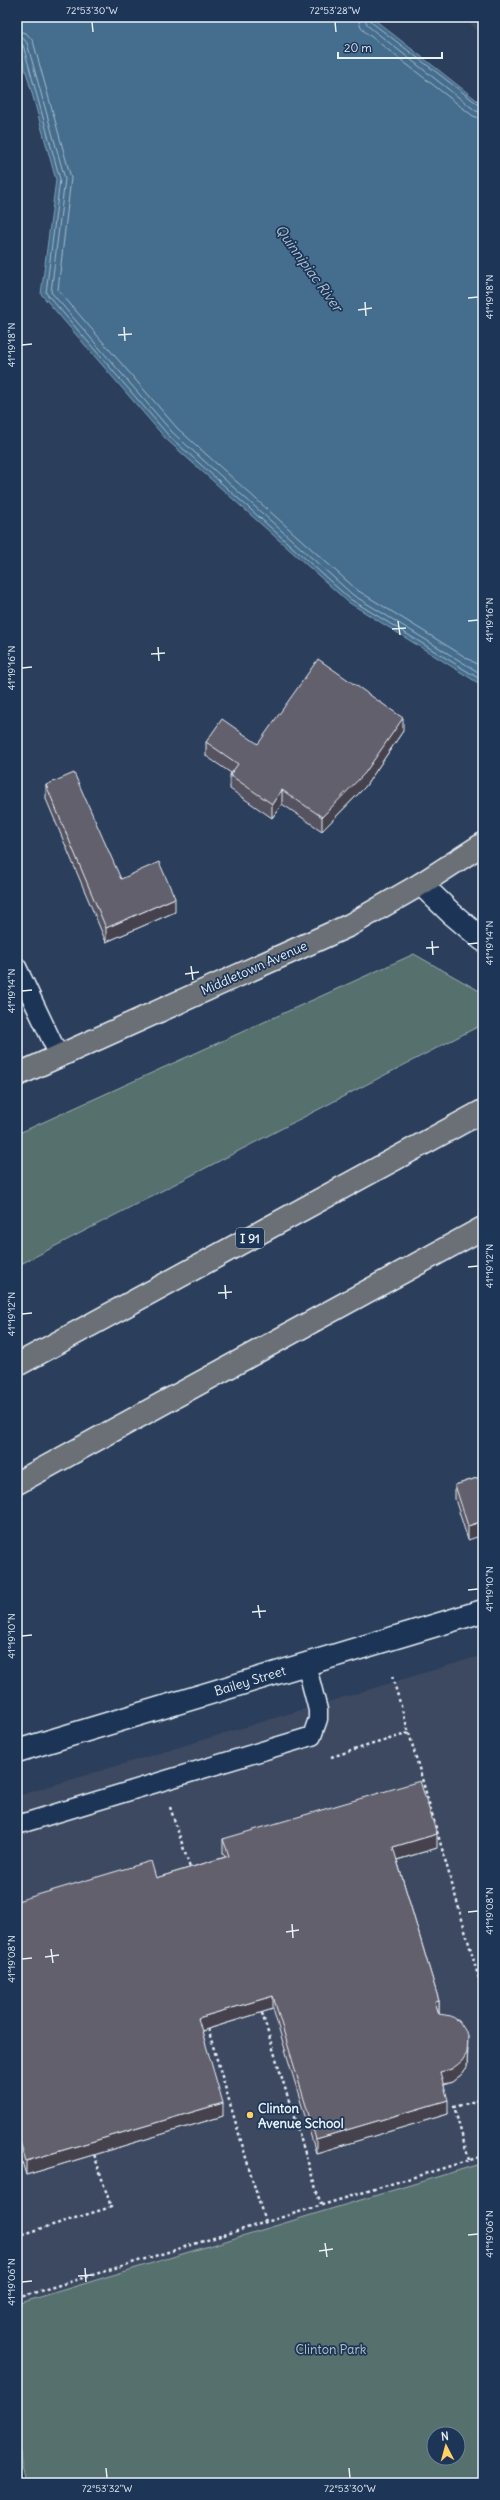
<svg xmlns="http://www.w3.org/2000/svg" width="500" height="2500" viewBox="0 0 500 2500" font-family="Delius,sans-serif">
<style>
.built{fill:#3c4861;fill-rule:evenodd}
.green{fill:#55706d;stroke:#9eb0b2;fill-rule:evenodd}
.water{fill:#456d8d;stroke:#86a2b8}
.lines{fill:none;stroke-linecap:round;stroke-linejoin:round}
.shore{stroke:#a7bccd;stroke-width:1}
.service-casing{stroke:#e8f1f8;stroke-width:21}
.minor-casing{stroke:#e8f1f8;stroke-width:25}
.primary-casing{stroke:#e8f1f8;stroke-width:25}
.motorway-casing{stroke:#e8f1f8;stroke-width:25}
.path{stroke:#e8f1f8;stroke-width:2.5;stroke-dasharray:3 3;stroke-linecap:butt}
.service{stroke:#1d3557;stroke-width:18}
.minor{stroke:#1d3557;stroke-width:22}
.primary{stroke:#6a7074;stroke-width:22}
.motorway{stroke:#6a7074;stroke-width:22}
.wall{fill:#55535f;stroke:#e8f1f8}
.shaded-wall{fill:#45434d;stroke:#e8f1f8}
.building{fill:#63606e;stroke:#e8f1f8}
.ticks{fill:none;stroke:#e8f1f8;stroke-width:1.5}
.poi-dot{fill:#ffd166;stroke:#1d3557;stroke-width:1.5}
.labels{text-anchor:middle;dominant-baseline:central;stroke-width:3.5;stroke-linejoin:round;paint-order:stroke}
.shield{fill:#1d3557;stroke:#abb9c8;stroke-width:1}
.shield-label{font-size:12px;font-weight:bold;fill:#e8f1f8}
.street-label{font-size:13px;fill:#e8f1f8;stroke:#1d3557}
.poi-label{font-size:13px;font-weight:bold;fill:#e8f1f8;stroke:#1d3557;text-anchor:start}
.park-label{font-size:13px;fill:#b5c4c7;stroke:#1d3557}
.water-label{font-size:14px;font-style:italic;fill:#afc3d3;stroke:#1d3557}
.neatline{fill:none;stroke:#e8f1f8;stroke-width:1.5}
.ticks-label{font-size:10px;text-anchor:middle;fill:#e8f1f8}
</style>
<rect width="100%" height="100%" fill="#2b3e5c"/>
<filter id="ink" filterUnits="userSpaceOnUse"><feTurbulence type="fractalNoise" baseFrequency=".025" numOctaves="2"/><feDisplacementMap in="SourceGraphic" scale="8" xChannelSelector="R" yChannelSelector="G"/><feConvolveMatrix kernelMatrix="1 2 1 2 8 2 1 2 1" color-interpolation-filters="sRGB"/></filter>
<g filter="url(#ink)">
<g class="built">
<path d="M464,17H483V37Z"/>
<path d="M483,1655V2483H29L17,2443V1796ZM434,2434H458V2458H434Z"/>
</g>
<g class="green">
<path d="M414,954L483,993V1024L17,1266V1134Z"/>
<path d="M483,2163V2483H29L17,2443V2304ZM434,2434H458V2458H434Z"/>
</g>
<path class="water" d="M17,17H371L483,105V686L348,602L166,439L41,294L56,180L17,39Z"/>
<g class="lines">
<g class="shore">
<path d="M358,17L360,25L364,31L473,116L483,119"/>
<path d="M364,17L368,26L476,111L483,113"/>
<path d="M369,17L371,22L483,108"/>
<path d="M17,31L26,33L33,41L71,178L58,290L177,428L357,590L483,668"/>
<path d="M17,37L23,38L27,43L65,179L51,292L172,432L353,595L483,675"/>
<path d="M17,42L23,45L60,179L46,293L169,436L350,599L483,681"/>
</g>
<g class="service-casing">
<g id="service">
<path d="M17,967L59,1056"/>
<path d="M17,1825L312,1736L318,1719V1710L306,1664"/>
</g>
</g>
<g class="minor-casing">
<g id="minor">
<path d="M421,884L451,913L483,940"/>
<path d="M17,1751L483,1611"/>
</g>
</g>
<g class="primary-casing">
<path id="primary" d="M17,1075L350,925L421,884L483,844"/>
</g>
<g class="motorway-casing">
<g id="motorway">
<path d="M17,1365L483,1111"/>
<path d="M17,1483L483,1228"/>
</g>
</g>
<g class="path">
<path d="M409,1733L483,1993"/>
<path d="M331,1757L409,1733L392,1676"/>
<path d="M170,1807L191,1871"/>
<path d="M262,2013L321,2205"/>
<path d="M208,2029L265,2222"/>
<path d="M469,2160L454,2107L483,2099"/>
<path d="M17,2236L111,2207L94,2154"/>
<path d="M17,2298L483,2156"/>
</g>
<use href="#service" class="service"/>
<use href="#minor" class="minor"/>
<use href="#primary" class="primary"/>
<use href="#motorway" class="motorway"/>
</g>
<g class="wall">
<path d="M403,731L365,787L322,831L282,804L272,818L230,789V775L231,773L206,756V742L258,744Z"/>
<path d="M46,785L121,879L175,912L106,942L46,799Z"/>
<path d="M483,1476L468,1540L455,1499V1485Z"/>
<path d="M223,1839L437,1848L397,1860L439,2001V2014L468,2049L467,2067L462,2074L452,2082L444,2085L448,2114L316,2153L273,2009L202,2031L223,2116L26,2175L17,2146V1901L156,1878L225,1857L223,1853Z"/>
</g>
<g class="shaded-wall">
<path d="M403,718V731L365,787L322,831V817Z"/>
<path d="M282,790V804L272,818V804Z"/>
<path d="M175,898V912L106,942V928Z"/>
<path d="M483,1521V1535L468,1540V1526Z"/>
<path d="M437,1834V1848L393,1861V1847Z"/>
<path d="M273,1996V2009L198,2032V2018Z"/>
<path d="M439,2001V2015L435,2002Z"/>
<path d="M468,2035L467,2067L462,2074L452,2082L440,2085V2072Z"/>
<path d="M448,2100V2114L316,2153V2139Z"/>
<path d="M223,2103V2116L26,2175V2161Z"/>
</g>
<g class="building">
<path d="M318,659L403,718L365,773L322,817L282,790L272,804L230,775L238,764L206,742L222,719L258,744Z"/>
<path d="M74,773L121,879L159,862L175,898L106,928L46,785Z"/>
<path d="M483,1476V1521L468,1526L455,1485Z"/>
<path d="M420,1781L437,1834L393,1847L439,2001L435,2002L439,2014L451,2016L459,2021L468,2035L467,2053L462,2061L452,2069L440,2072L448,2100L316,2139L273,1996L198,2018L223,2103L26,2161L17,2132V2106L19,2105L17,2100V1901L151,1861L156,1878L229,1856L223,1839Z"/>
</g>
</g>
<path class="ticks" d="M92,22L93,32M335,22L336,32M468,298L478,297M365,302L366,316M358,310L372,308M124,327L125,341M118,335L132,334M22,345L32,344M398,621L400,635M468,621L478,620M392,629L406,628M158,647L159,661M151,654L165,653M22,668L32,667M432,941L433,955M468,944L478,943M426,948L439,947M191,966L193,980M185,974L199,972M22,991L32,990M468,1267L478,1266M225,1285L226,1299M218,1293L232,1292M22,1314L32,1313M468,1590L478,1589M258,1605L260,1618M252,1612L266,1611M22,1636L32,1635M468,1912L478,1911M292,1924L293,1938M286,1932L299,1930M51,1949L53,1963M45,1957L59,1955M22,1959L32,1958M468,2235L478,2234M325,2243L327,2257M319,2251L333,2249M85,2268L86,2282M78,2276L92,2275M22,2282L32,2281M106,2468L107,2478M349,2468L350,2478"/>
<circle class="poi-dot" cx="250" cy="2115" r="4"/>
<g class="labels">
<rect class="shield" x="236" y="1228" width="28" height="20" rx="3"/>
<g class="shield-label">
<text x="250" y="1238">I 91</text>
</g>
<g class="street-label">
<text transform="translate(254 968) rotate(-24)">Middletown Avenue</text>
<text transform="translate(250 1681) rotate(-17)">Bailey Street</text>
</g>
<g class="poi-label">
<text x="258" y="2108">Clinton<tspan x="258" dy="15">Avenue School</tspan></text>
</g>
<g class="park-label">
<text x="331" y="2349">Clinton Park</text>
</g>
<g class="water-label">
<text transform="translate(309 268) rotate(54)">Quinnipiac River</text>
</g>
</g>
<rect width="500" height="2500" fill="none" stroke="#1d3557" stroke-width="44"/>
<g transform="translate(446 2446) rotate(354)"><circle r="19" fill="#1d3557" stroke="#6e8097"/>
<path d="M0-3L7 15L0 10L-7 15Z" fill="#ffd166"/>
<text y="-6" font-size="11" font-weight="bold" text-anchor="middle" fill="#e8f1f8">N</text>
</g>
<path d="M338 52v6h104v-6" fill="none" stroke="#e8f1f8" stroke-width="2"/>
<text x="344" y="52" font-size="12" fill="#e8f1f8" stroke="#1d3557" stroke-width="3" paint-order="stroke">20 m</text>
<rect x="22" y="22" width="456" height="2456" class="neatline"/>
<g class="ticks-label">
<text x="92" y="14">72°53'30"W</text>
<text x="335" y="14">72°53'28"W</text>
<text transform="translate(489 297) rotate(-90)" y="4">41°19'18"N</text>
<text transform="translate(11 345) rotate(-90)" y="4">41°19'18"N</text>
<text transform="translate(489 620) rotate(-90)" y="4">41°19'16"N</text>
<text transform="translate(11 668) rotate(-90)" y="4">41°19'16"N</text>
<text transform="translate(489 943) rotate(-90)" y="4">41°19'14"N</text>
<text transform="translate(11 991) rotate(-90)" y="4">41°19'14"N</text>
<text transform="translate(489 1266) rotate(-90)" y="4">41°19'12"N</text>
<text transform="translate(11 1314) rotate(-90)" y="4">41°19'12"N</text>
<text transform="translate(489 1589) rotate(-90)" y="4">41°19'10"N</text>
<text transform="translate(11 1636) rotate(-90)" y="4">41°19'10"N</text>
<text transform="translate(489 1911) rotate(-90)" y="4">41°19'08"N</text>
<text transform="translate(11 1959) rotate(-90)" y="4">41°19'08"N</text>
<text transform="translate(489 2234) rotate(-90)" y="4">41°19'06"N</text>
<text transform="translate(11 2282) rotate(-90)" y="4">41°19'06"N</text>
<text x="107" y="2492">72°53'32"W</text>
<text x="350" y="2492">72°53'30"W</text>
</g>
</svg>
